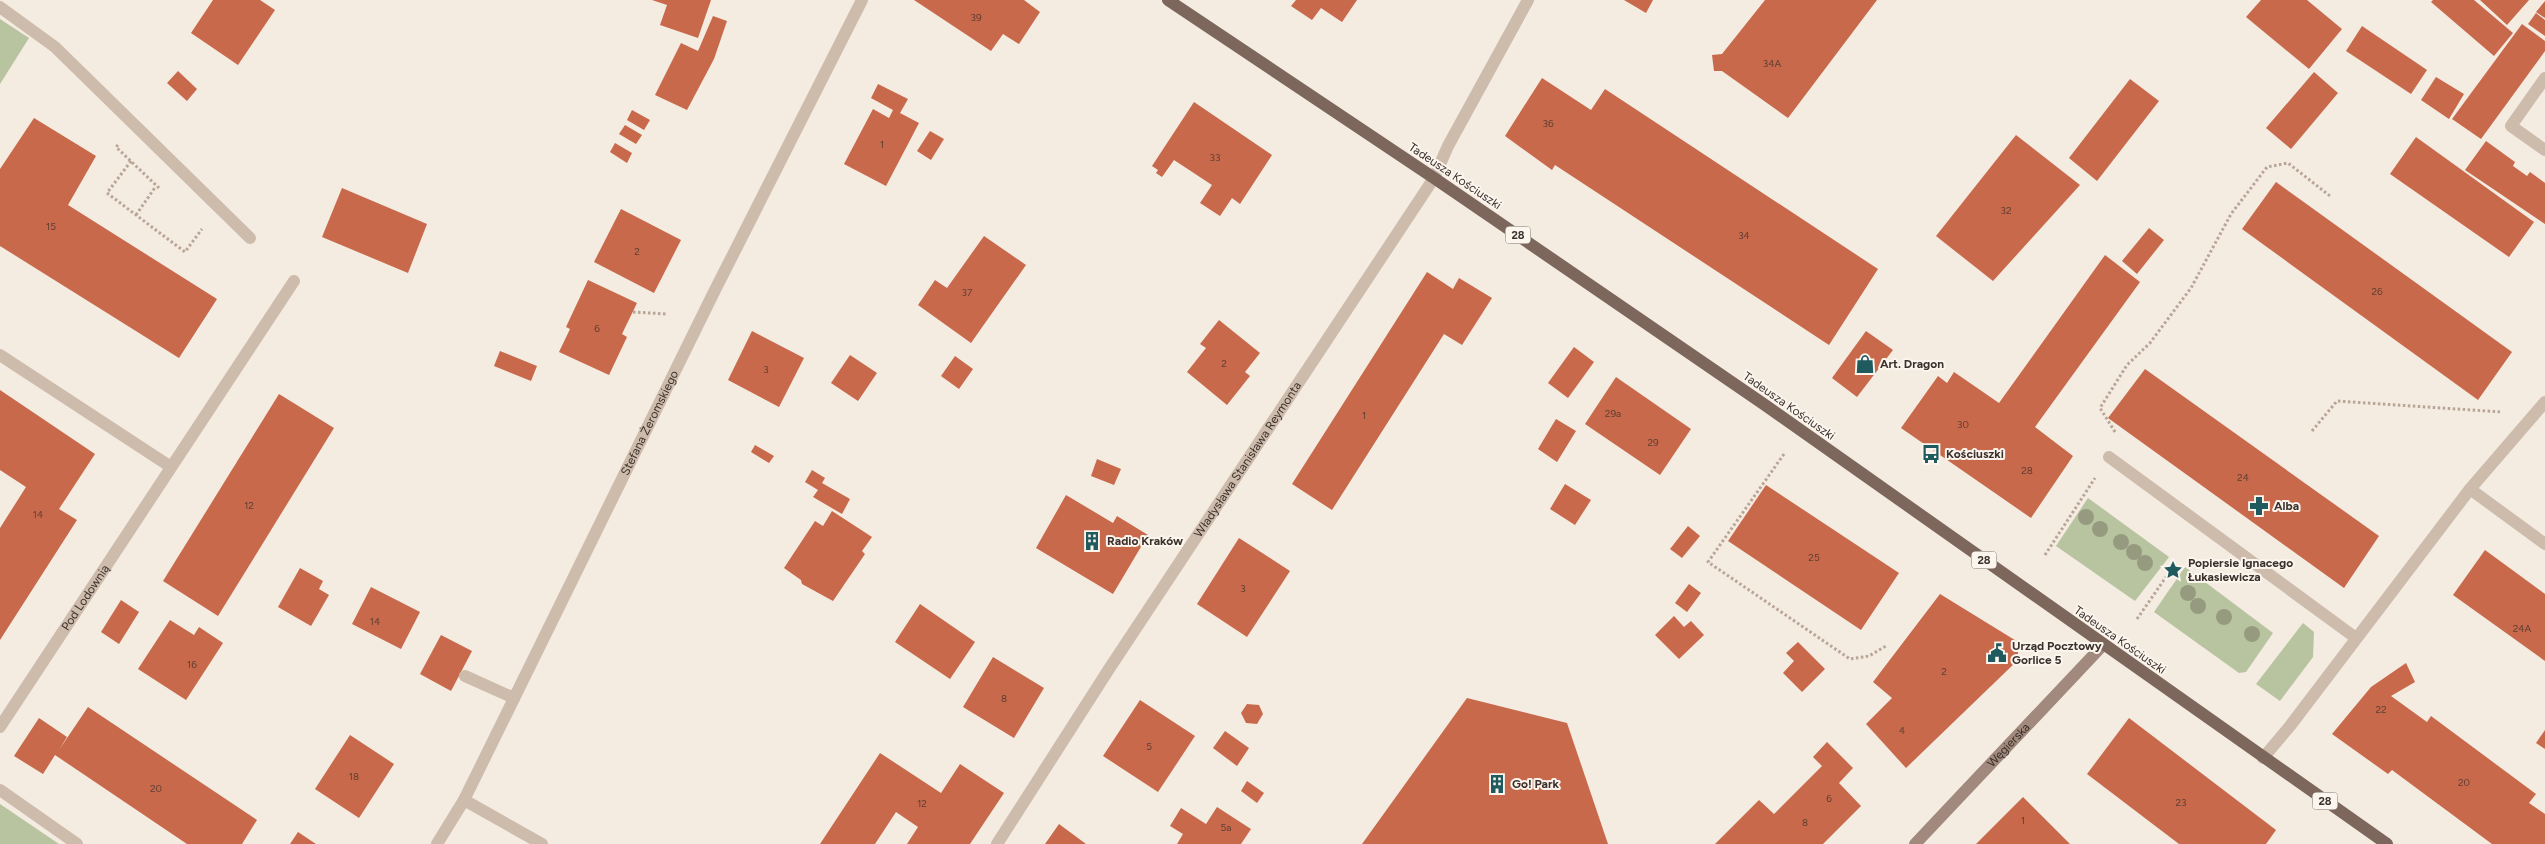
<svg xmlns="http://www.w3.org/2000/svg" width="2545" height="844" viewBox="0 0 2545 844" font-family="Figtree,sans-serif">
<style>
.green{fill:#b8c4a0}
.building{fill:#c8694b}
.lines{fill:none;stroke-linecap:round;stroke-linejoin:round}
.path{stroke:#b9a596;stroke-width:3;stroke-dasharray:2.5 2.5;stroke-linecap:butt}
.service{stroke:#cdbbac;stroke-width:12}
.minor{stroke:#cdbbac;stroke-width:12}
.secondary{stroke:#a18a7d;stroke-width:12}
.primary{stroke:#7d675c;stroke-width:12}
.tree{fill:#969b7f}
.labels{text-anchor:middle;dominant-baseline:central;stroke-width:4;stroke-linejoin:round;paint-order:stroke}
.number-label{font-size:10px;fill:#5e3e33}
.shield{fill:#fbf5ee;stroke:#756b66;stroke-width:1}
.shield-label{font-size:11px;font-weight:bold;fill:#3b302b}
.street-label{font-size:12px;fill:#3b302b;stroke:#fbf5ee}
.poi-label{font-size:12px;font-weight:bold;fill:#3b302b;stroke:#fbf5ee;text-anchor:start}
</style>
<rect width="100%" height="100%" fill="#f4ebe1"/>
<g class="green">
<path d="M0,19L29,38L0,84Z"/>
<path d="M2088,498L2169,557L2135,601L2056,546Z"/>
<path d="M2185,567L2273,633L2246,672L2239,673L2154,612Z"/>
<path d="M2303,623L2314,632L2313,657L2280,701L2256,684Z"/>
<path d="M0,804L59,844H0Z"/>
</g>
<g class="building">
<path d="M213,0H260L275,10L238,65L191,33Z"/>
<path d="M652,0H711L698,38L660,25L667,5Z"/>
<path d="M914,0H1024L1040,12L1019,44L1003,34L991,51Z"/>
<path d="M1296,0H1357L1342,22L1321,8L1312,20L1291,6Z"/>
<path d="M1624,0H1653L1646,13Z"/>
<path d="M1765,0H1877L1788,118L1722,71H1714L1712,55L1722,54Z"/>
<path d="M2261,0H2307L2342,29L2309,69L2246,17Z"/>
<path d="M2433,0H2474L2513,33L2494,56L2431,2Z"/>
<path d="M2480,0H2529L2507,25Z"/>
<path d="M2545,1V18L2536,12Z"/>
<path d="M2536,13L2545,20V36L2528,24Z"/>
<path d="M713,16L727,21L714,59L687,110L655,95L681,43L698,51Z"/>
<path d="M2522,24L2545,41V51L2481,139L2452,119Z"/>
<path d="M2362,26L2427,70L2411,94L2346,51Z"/>
<path d="M178,71L197,89L187,101L167,83Z"/>
<path d="M2314,72L2338,93L2291,149L2266,128Z"/>
<path d="M2436,77L2464,94L2449,119L2421,100Z"/>
<path d="M1542,78L1591,110L1605,89L1878,269L1829,345L1555,165L1552,170L1505,136Z"/>
<path d="M2130,79L2159,101L2097,181L2069,158Z"/>
<path d="M878,84L908,99L900,113L919,123L886,186L844,164L873,109L889,118L893,110L871,98Z"/>
<path d="M1194,102L1272,155L1240,204L1232,198L1220,216L1200,203L1212,185L1174,160L1162,177L1156,173L1158,170L1152,166Z"/>
<path d="M632,110L650,120L644,130L627,120Z"/>
<path d="M34,118L96,156L68,205L217,299L179,358L0,246V169Z"/>
<path d="M625,125L642,135L636,144L619,134Z"/>
<path d="M930,131L944,139L931,160L917,151Z"/>
<path d="M2016,135L2080,185L1993,281L1936,236Z"/>
<path d="M2416,137L2534,222L2509,257L2390,174Z"/>
<path d="M2486,141L2515,162L2513,166L2527,176L2530,172L2545,183V224L2465,170Z"/>
<path d="M615,143L632,153L627,163L610,152Z"/>
<path d="M2276,182L2512,352L2478,400L2242,229Z"/>
<path d="M342,188L427,224L408,273L322,237Z"/>
<path d="M621,209L681,240L654,293L594,262Z"/>
<path d="M2149,228L2164,240L2137,274L2122,261Z"/>
<path d="M984,236L1026,265L971,343L918,305L935,280L947,288Z"/>
<path d="M2105,255L2140,282L2035,427L2073,456L2031,518L1901,428L1938,376L1947,383L1954,372L1999,403Z"/>
<path d="M1427,272L1453,289L1459,278L1492,298L1462,345L1444,334L1332,510L1292,484Z"/>
<path d="M588,280L637,303L622,334L627,337L609,375L559,352L570,329L566,327Z"/>
<path d="M1219,320L1260,353L1245,372L1250,376L1227,405L1187,372L1206,348L1200,344Z"/>
<path d="M752,331L804,358L779,407L728,380Z"/>
<path d="M1866,331L1893,350L1857,397L1832,378Z"/>
<path d="M1574,347L1594,362L1568,398L1548,383Z"/>
<path d="M500,351L537,366L531,381L494,366Z"/>
<path d="M850,355L877,373L858,401L831,383Z"/>
<path d="M955,356L973,369L959,389L941,376Z"/>
<path d="M2145,369L2379,536L2344,588L2108,418Z"/>
<path d="M1616,377L1691,429L1660,475L1585,424Z"/>
<path d="M0,390L95,454L59,509L77,520L0,640V528L26,487L0,470Z"/>
<path d="M279,394L334,428L218,616L163,581Z"/>
<path d="M1556,419L1576,431L1557,462L1538,449Z"/>
<path d="M755,445L774,456L769,463L751,452Z"/>
<path d="M1097,459L1121,469L1114,485L1091,476Z"/>
<path d="M812,470L825,478L822,483L850,499L842,514L813,497L818,490L805,482Z"/>
<path d="M1565,484L1591,500L1575,525L1550,509Z"/>
<path d="M1766,485L1899,573L1861,630L1728,541Z"/>
<path d="M1066,495L1113,523L1117,516L1148,535L1113,594L1036,548Z"/>
<path d="M832,511L872,537L862,551L865,554L833,601L802,584L801,580L784,568L815,521L823,526Z"/>
<path d="M1688,526L1700,536L1682,558L1670,549Z"/>
<path d="M1239,538L1290,571L1247,637L1197,604Z"/>
<path d="M2485,550L2545,594V661L2453,595Z"/>
<path d="M300,568L323,581L319,589L329,595L311,626L278,607Z"/>
<path d="M1689,584L1701,593L1687,612L1675,603Z"/>
<path d="M371,587L420,612L401,649L352,624Z"/>
<path d="M1940,594L2018,642V660L1906,768L1866,724L1892,698L1873,682Z"/>
<path d="M121,600L139,612L119,644L101,632Z"/>
<path d="M920,604L975,642L950,679L895,642Z"/>
<path d="M1674,616L1684,627L1691,621L1704,635L1679,659L1655,635Z"/>
<path d="M170,620L194,635L199,627L223,643L186,700L138,669Z"/>
<path d="M441,635L472,651L451,691L420,674Z"/>
<path d="M1798,642L1825,669L1802,692L1783,673L1794,661L1786,653Z"/>
<path d="M993,657L1044,688L1014,738L963,707Z"/>
<path d="M2406,663L2415,682L2391,696L2427,722L2431,716L2536,794L2529,803L2545,814V844H2492L2392,770L2388,774L2332,734L2371,687Z"/>
<path d="M1467,698L1567,723L1608,844H1362Z"/>
<path d="M1140,700L1195,736L1158,792L1103,756Z"/>
<path d="M1247,704L1259,705L1263,714L1257,724L1246,723L1241,713Z"/>
<path d="M88,707L257,820L242,844H187L55,755L43,774L14,756L39,718L67,737L59,750Z"/>
<path d="M2129,718L2276,830L2266,844H2179L2087,774Z"/>
<path d="M2545,730V749L2536,743Z"/>
<path d="M1225,731L1249,748L1237,766L1213,748Z"/>
<path d="M350,735L394,764L359,818L315,789Z"/>
<path d="M1827,742L1853,768L1839,783L1861,806L1823,844H1715L1759,800L1774,814L1822,766L1813,757Z"/>
<path d="M880,753L941,793L960,764L1004,793L970,844H907L918,827L896,812L875,844H820Z"/>
<path d="M1247,781L1264,793L1257,803L1241,791Z"/>
<path d="M2023,797L2070,844H1976Z"/>
<path d="M1217,807L1251,829L1241,844H1177L1183,834L1170,826L1181,808L1206,824Z"/>
<path d="M1059,824L1086,844H1045Z"/>
<path d="M298,832L316,844H290Z"/>
</g>
<g class="lines">
<g class="path">
<path d="M118,145L116,147L159,188"/>
<path d="M131,161L107,193L185,252L202,229"/>
<path d="M136,215L156,186"/>
<path d="M633,312L666,314"/>
<path d="M2312,431L2337,401L2502,412"/>
<path d="M2115,432L2100,408L2127,365L2150,343L2191,288L2231,214L2267,167L2288,163L2330,196"/>
<path d="M1784,454L1708,562L1850,659L1869,656L1886,646"/>
<path d="M2045,555L2095,478"/>
<path d="M2137,619L2166,577"/>
</g>
<g class="service">
<path d="M2545,78L2511,126L2545,150"/>
<path d="M1434,178L1448,146L1528,0"/>
<path d="M2109,457L2356,638"/>
<path d="M465,676L514,698"/>
</g>
<g class="minor">
<path d="M0,7L55,47L250,238"/>
<path d="M0,355L171,467"/>
<path d="M2470,489L2545,544"/>
<path id="s1" d="M0,727L294,281"/>
<path d="M2263,758L2290,726L2470,489L2545,402"/>
<path d="M0,790L77,844"/>
<path d="M464,800L542,844"/>
<path id="s2" d="M437,844L464,800L713,294L862,0"/>
<path id="s3" d="M997,844L1109,669L1434,178"/>
</g>
<path class="secondary" id="s4" d="M1915,844L2103,645"/>
<path class="primary" d="M1168,0L1434,178L1765,405L2387,844"/>
</g>
<g class="tree">
<circle cx="2086" cy="517" r="8"/>
<circle cx="2100" cy="529" r="8"/>
<circle cx="2121" cy="542" r="8"/>
<circle cx="2134" cy="552" r="8"/>
<circle cx="2145" cy="563" r="8"/>
<circle cx="2188" cy="593" r="8"/>
<circle cx="2198" cy="606" r="8"/>
<circle cx="2224" cy="617" r="8"/>
<circle cx="2252" cy="634" r="8"/>
</g>
<defs>
<g id="shop-bare" transform="scale(1.5)"><path d="M-5-2.5h2.3a2.7 3.5 0 0 1 5.4 0H5L5.5 6h-11ZM-1.5-2.5h3a1.5 2.3 0 0 0-3 0Z" fill="#1f5a5e" stroke="#fbf5ee" stroke-width="2.5" paint-order="stroke"/></g>
<g id="bus-bare" transform="scale(1.5)"><path d="M-5-6H5V4H4V6H2V4H-2V6H-4V4H-5ZM-3.5-4V0h7V-4ZM-3.5 1.2v1.5H-2V1.2ZM2 1.2v1.5H3.5V1.2Z" fill="#1f5a5e" stroke="#fbf5ee" stroke-width="2.5" paint-order="stroke"/></g>
<g id="pharmacy-bare" transform="scale(1.5)"><path d="M-2-6h4v4h4v4h-4v4h-4v-4h-4v-4h4Z" fill="#1f5a5e" stroke="#fbf5ee" stroke-width="2.5" paint-order="stroke"/></g>
<g id="building-bare" transform="scale(1.5)"><path d="M-4-6H4V6H1V3H-1V6H-4ZM-2.5-4.3h1.7v1.8h-1.7ZM.8-4.3h1.7v1.8H.8ZM-2.5-1h1.7V.8h-1.7ZM.8-1h1.7V.8H.8Z" fill="#1f5a5e" stroke="#fbf5ee" stroke-width="2.5" paint-order="stroke"/></g>
<g id="sight-bare" transform="scale(1.5)"><path d="M0-6L1.8-2.2L6-1.7L2.9 1.2L3.7 5.4L0 3.3L-3.7 5.4L-2.9 1.2L-6-1.7L-1.8-2.2Z" fill="#1f5a5e" stroke="#fbf5ee" stroke-width="2.5" paint-order="stroke"/></g>
<g id="civic-bare" transform="scale(1.5)"><path d="M-.6-6.5H3V-4.5H.6V-3L4-1V1h2V6H-6V1h2V-1L-.6-3ZM-1.2 2.5V6h2.4V2.5Z" fill="#1f5a5e" stroke="#fbf5ee" stroke-width="2.5" paint-order="stroke"/></g>
</defs>
<g fill-rule="evenodd">
<use href="#shop-bare" x="1865" y="364"/>
<use href="#bus-bare" x="1931" y="454"/>
<use href="#pharmacy-bare" x="2259" y="506"/>
<use href="#building-bare" x="1092" y="541"/>
<use href="#sight-bare" x="2173" y="570"/>
<use href="#civic-bare" x="1997" y="653"/>
<use href="#building-bare" x="1497" y="784"/>
</g>
<g class="labels">
<g class="number-label">
<text x="976" y="17">39</text>
<text x="1772" y="63">34A</text>
<text x="1548" y="123">36</text>
<text x="882" y="144">1</text>
<text x="1215" y="157">33</text>
<text x="2006" y="210">32</text>
<text x="51" y="226">15</text>
<text x="1744" y="235">34</text>
<text x="637" y="251">2</text>
<text x="2377" y="291">26</text>
<text x="967" y="292">37</text>
<text x="597" y="328">6</text>
<text x="1224" y="363">2</text>
<text x="766" y="369">3</text>
<text x="1613" y="413">29a</text>
<text x="1364" y="415">1</text>
<text x="1963" y="424">30</text>
<text x="1653" y="442">29</text>
<text x="2027" y="470">28</text>
<text x="2243" y="477">24</text>
<text x="249" y="505">12</text>
<text x="38" y="514">14</text>
<text x="1814" y="557">25</text>
<text x="1243" y="588">3</text>
<text x="375" y="621">14</text>
<text x="2522" y="628">24A</text>
<text x="192" y="664">16</text>
<text x="1944" y="671">2</text>
<text x="1004" y="698">8</text>
<text x="2381" y="709">22</text>
<text x="1902" y="730">4</text>
<text x="1149" y="746">5</text>
<text x="354" y="776">18</text>
<text x="2464" y="782">20</text>
<text x="156" y="788">20</text>
<text x="1829" y="798">6</text>
<text x="2181" y="802">23</text>
<text x="922" y="803">12</text>
<text x="2023" y="820">1</text>
<text x="1805" y="822">8</text>
<text x="1226" y="827">5a</text>
</g>
<g class="shield">
<rect x="1505.5" y="226.5" width="25" height="17" rx="4"/>
<rect x="1971.5" y="551.5" width="25" height="17" rx="4"/>
<rect x="2312.5" y="792.5" width="25" height="17" rx="4"/>
</g>
<g class="shield-label">
<text x="1518" y="235">28</text>
<text x="1984" y="560">28</text>
<text x="2325" y="801">28</text>
</g>
<g class="street-label">
<text transform="translate(1455 176) rotate(34)">Tadeusza Kościuszki</text>
<text transform="translate(1789 406) rotate(35)">Tadeusza Kościuszki</text>
<text stroke="none"><textPath href="#s2" startOffset="472">Stefana Żeromskiego</textPath></text>
<text stroke="none"><textPath href="#s3" startOffset="459">Władysława Stanisława Reymonta</textPath></text>
<text stroke="none"><textPath href="#s1" startOffset="155">Pod Lodownią</textPath></text>
<text transform="translate(2120 640) rotate(35)">Tadeusza Kościuszki</text>
<text stroke="none"><textPath href="#s4" startOffset="136">Węgierska</textPath></text>
</g>
<g class="poi-label">
<text x="1880" y="364">Art. Dragon</text>
<text x="1946" y="454">Kościuszki</text>
<text x="2274" y="506">Alba</text>
<text x="1107" y="541">Radio Kraków</text>
<text x="2188" y="563">Popiersie Ignacego<tspan x="2188" dy="14">Łukasiewicza</tspan></text>
<text x="2012" y="646">Urząd Pocztowy<tspan x="2012" dy="14">Gorlice 5</tspan></text>
<text x="1512" y="784">Go! Park</text>
</g>
</g>
</svg>
